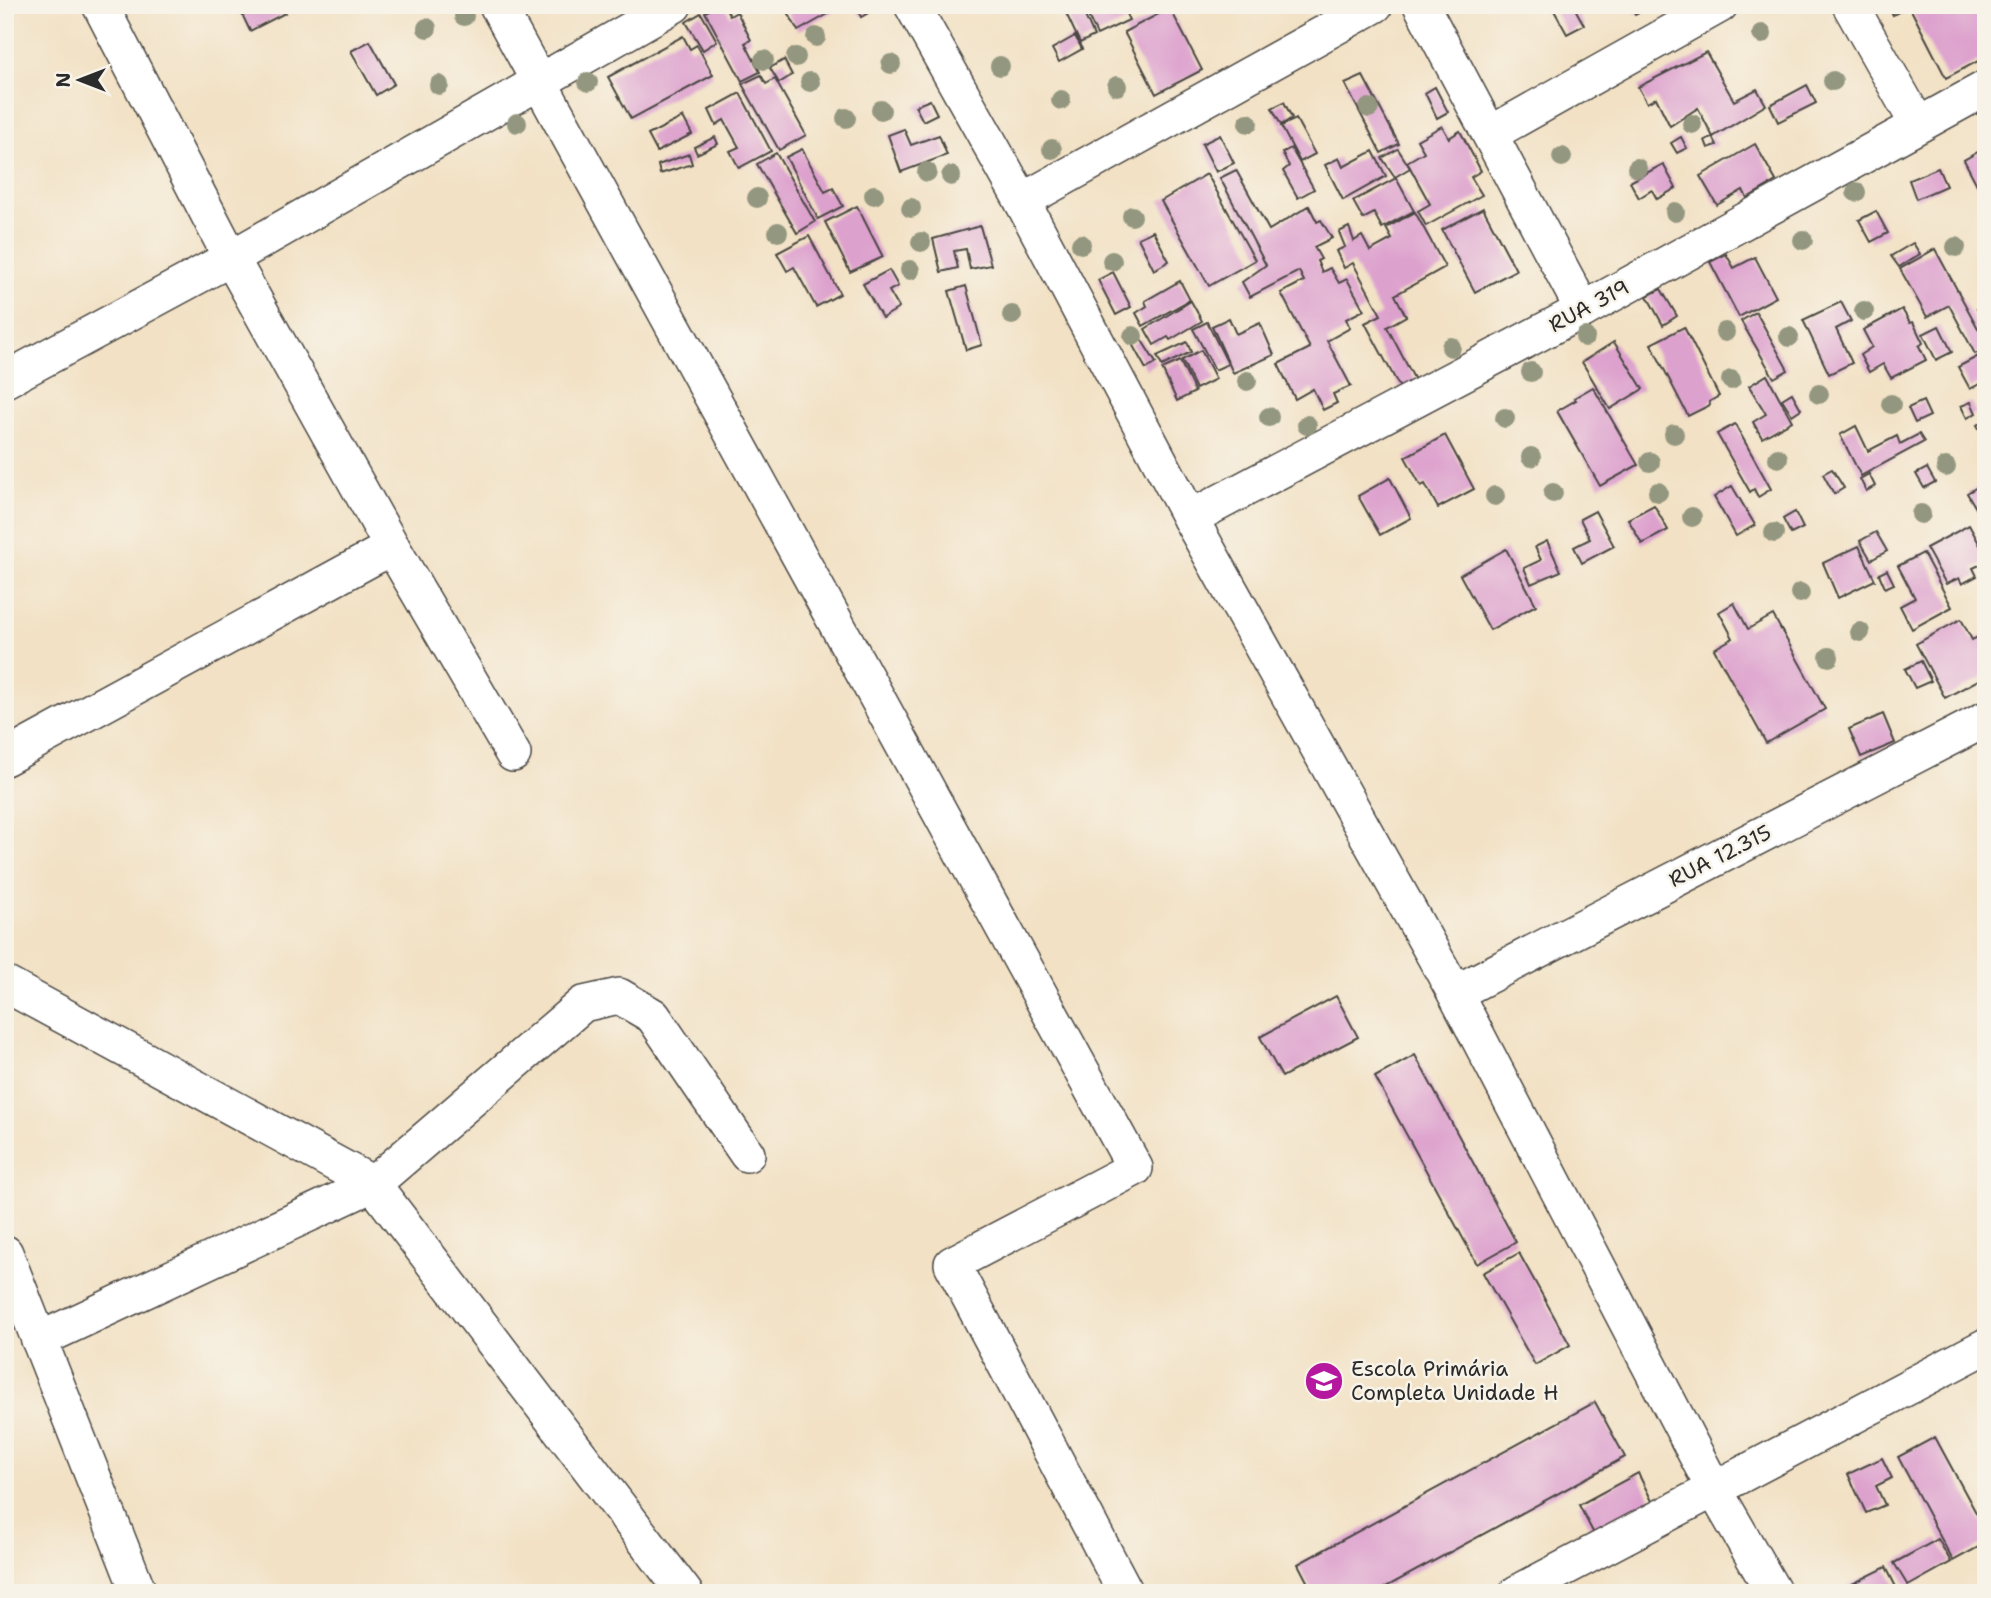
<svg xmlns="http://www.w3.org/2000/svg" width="1991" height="1598" viewBox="0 0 1991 1598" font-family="'Shantell Sans',sans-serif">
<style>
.building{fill:#dda1ce}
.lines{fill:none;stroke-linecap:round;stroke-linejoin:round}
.minor-casing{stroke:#494642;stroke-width:38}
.minor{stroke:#fff;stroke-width:35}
.tree{fill:#94977f}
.labels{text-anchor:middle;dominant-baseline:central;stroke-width:5;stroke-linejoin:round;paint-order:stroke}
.street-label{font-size:21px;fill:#2b2b2b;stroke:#f7f3e8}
.poi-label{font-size:21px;fill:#2b2b2b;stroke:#f7f3e8;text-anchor:start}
</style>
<rect width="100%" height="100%" fill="#f7f3e8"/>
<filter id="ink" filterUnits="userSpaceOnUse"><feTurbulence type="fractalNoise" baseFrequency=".0143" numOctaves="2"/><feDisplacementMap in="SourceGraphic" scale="14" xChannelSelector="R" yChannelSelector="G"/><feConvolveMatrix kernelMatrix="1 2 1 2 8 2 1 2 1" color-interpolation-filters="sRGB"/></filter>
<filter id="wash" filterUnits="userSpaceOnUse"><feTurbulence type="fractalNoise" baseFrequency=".00686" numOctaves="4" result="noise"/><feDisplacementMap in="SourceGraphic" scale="28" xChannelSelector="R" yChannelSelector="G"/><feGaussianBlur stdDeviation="1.57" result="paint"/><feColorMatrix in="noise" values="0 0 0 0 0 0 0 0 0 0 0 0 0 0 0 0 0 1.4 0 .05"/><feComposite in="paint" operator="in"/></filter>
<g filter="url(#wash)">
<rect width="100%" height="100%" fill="#f2e1c4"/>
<g id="blocks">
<g class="building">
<path d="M249,5H281L285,13L250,31L240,10Z"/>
<path d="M718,5H724L730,16L737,12L751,40L745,43L760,72L742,81L705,12Z"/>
<path d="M787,5H794L795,8L800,5H844L798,31L785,7Z"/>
<path d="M855,5H876L869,9L870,12L861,17Z"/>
<path d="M1072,5H1080L1094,36L1080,43L1064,9Z"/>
<path d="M1083,5H1122L1129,20L1097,35Z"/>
<path d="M1551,5H1573L1584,25L1567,34Z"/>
<path d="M1630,5H1653L1635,14Z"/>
<path d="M1888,5H1986V57L1946,78L1909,6L1893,15Z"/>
<path d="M1170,8L1202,70L1156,94L1124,32Z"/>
<path d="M701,13L717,41L703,50L686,22Z"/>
<path d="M683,36L690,49L697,45L713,75L631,119L608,77Z"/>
<path d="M1075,36L1082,49L1059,62L1052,49Z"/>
<path d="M370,41L394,84L376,95L351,51Z"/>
<path d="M1706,52L1734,101L1757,89L1766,105L1713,137L1717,145L1708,148L1705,140L1713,137L1698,108L1670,126L1656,98L1647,103L1638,87Z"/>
<path d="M784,60L792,75L779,83L770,68Z"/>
<path d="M761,75L766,84L775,79L806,135L779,150L742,84Z"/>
<path d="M1363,76L1399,144L1381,153L1345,84Z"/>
<path d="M1807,85L1816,103L1778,122L1770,105Z"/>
<path d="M1435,87L1448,112L1437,118L1425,93Z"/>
<path d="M740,93L771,151L739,168L730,151L739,147L724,120L716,125L709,110Z"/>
<path d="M930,100L937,114L923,121L915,106Z"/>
<path d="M1284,102L1292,118L1281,125L1272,108Z"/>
<path d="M683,117L692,134L657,152L648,135Z"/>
<path d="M1296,119L1315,154L1300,162L1281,126Z"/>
<path d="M1442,126L1449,138L1460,131L1481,171L1471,177L1482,195L1426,226L1418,211L1430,204L1407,162L1424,152L1417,140Z"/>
<path d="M904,129L911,145L939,135L947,155L901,172L888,135Z"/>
<path d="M1220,135L1234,163L1216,172L1202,144Z"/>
<path d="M715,137L718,144L697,154L694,147Z"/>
<path d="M1681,137L1687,148L1677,153L1671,143Z"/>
<path d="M1755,144L1776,181L1747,198L1743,190L1717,205L1700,176Z"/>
<path d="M1291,148L1314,189L1298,198L1283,171L1289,166L1282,153Z"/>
<path d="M802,149L825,192L833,188L843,206L818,219L786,157Z"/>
<path d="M1398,149L1410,168L1395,177L1382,158Z"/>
<path d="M1983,149L1986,154V202L1964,160Z"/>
<path d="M1373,151L1386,176L1343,200L1325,165L1339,158L1343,167Z"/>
<path d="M776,153L815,222L797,233L757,164Z"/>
<path d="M689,154L692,164L660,174L658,165Z"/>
<path d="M1663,164L1676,188L1657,199L1652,190L1639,198L1630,182Z"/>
<path d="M1938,168L1946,186L1916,199L1909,180Z"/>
<path d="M1236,170L1269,230L1309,206L1317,222L1321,220L1332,238L1314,247L1321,259L1317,261L1322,272L1330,268L1339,283L1347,279L1364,310L1346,319L1350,328L1327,341L1351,386L1333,394L1337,403L1323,410L1313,389L1295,399L1278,364L1310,348L1281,293L1304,281L1299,271L1250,297L1242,282L1266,265L1220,178Z"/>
<path d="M1207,174L1255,260L1209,286L1161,201Z"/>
<path d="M1396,178L1414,211L1382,228L1374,213L1363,219L1353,201Z"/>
<path d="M857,206L883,257L850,272L825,222Z"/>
<path d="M1483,208L1516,270L1475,292L1442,230Z"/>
<path d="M1876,211L1888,233L1871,242L1859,220Z"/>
<path d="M1415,212L1445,267L1395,295L1406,316L1387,327L1416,382L1401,390L1365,323L1381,315L1353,263L1344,268L1336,251L1345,247L1339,232L1349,227L1354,241L1362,236L1370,251L1392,239L1386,228Z"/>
<path d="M980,226L991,265L970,269L966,249L954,251L958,268L941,272L933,239Z"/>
<path d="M1153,231L1169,261L1154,270L1138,238Z"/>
<path d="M809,236L840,294L816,307L794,267L787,271L777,253Z"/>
<path d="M1913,243L1920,254L1899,267L1891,256Z"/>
<path d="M1935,249L1986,343V349L1975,354L1949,305L1927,317L1900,269Z"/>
<path d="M1726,254L1734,268L1755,257L1776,297L1739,317L1710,262Z"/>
<path d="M889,270L898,286L889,291L899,308L882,318L863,284Z"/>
<path d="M1113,272L1131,307L1116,315L1098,280Z"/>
<path d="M1180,281L1190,300L1143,326L1136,313L1147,306L1145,301Z"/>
<path d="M966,286L982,345L966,350L949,291Z"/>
<path d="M1661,289L1677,316L1663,325L1647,296Z"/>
<path d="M1191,301L1202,321L1170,340L1168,337L1154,345L1145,329Z"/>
<path d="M1841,302L1851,321L1836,329L1852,363L1829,374L1803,320Z"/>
<path d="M1986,305V325L1977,309Z"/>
<path d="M1902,309L1910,323L1913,322L1923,343L1919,346L1926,360L1891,378L1883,364L1869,372L1860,355L1872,347L1863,330Z"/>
<path d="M1756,312L1788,370L1774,378L1741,321Z"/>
<path d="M1229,318L1236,334L1260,323L1274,355L1233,373L1212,326Z"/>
<path d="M1207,322L1228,364L1215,370L1193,329Z"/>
<path d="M1939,326L1952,352L1936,360L1923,334Z"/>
<path d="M1684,327L1719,396L1709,402L1710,405L1688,416L1651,344Z"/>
<path d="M1141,339L1156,363L1146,369L1132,344Z"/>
<path d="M1187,342L1191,352L1162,366L1157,356Z"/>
<path d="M1614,342L1643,389L1610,409L1582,362Z"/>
<path d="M1201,350L1216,379L1196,389L1182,360Z"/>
<path d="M1986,352V381L1970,389L1958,367Z"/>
<path d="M1180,361L1195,392L1177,401L1162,369Z"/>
<path d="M1767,375L1792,421L1762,438L1753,422L1766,414L1749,386Z"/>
<path d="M1593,387L1638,465L1600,486L1557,411L1576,400L1574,398Z"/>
<path d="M1792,393L1801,409L1792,415L1782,399Z"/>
<path d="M1923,401L1930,416L1915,423L1908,408Z"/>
<path d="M1971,402L1976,413L1967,418L1961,406Z"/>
<path d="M1986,420V441L1977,425Z"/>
<path d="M1735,424L1771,489L1758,497L1754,489L1750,492L1717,434Z"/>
<path d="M1856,426L1868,451L1897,436L1900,444L1919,434L1924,442L1861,476L1840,435Z"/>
<path d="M1445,435L1474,489L1438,508L1425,484L1421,486L1405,457Z"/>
<path d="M1927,468L1935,482L1924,488L1916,474Z"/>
<path d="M1832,469L1844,488L1834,494L1823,474Z"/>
<path d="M1869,474L1875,486L1866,491L1860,479Z"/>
<path d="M1390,478L1411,518L1380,535L1358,496Z"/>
<path d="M1986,482V525L1967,493Z"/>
<path d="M1732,486L1755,525L1736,536L1714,497Z"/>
<path d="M1654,505L1668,530L1642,544L1628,519Z"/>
<path d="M1595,511L1614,546L1582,563L1574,547L1590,539L1580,519Z"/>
<path d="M1795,512L1803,528L1791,534L1783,519Z"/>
<path d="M1969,525L1986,556V562L1973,568L1977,576L1962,584L1959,578L1946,584L1926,548Z"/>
<path d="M1876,532L1887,551L1871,560L1860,541Z"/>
<path d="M1547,541L1561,571L1531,584L1524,568L1541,560L1535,547Z"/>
<path d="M1859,546L1875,580L1838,598L1823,563Z"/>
<path d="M1506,549L1536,605L1490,630L1460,575Z"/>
<path d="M1923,553L1952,607L1912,629L1900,606L1915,598L1898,566Z"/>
<path d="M1887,570L1894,584L1885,588L1879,574Z"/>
<path d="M1734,603L1748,629L1773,615L1825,709L1766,743L1714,649L1733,638L1719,612Z"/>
<path d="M1961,619L1972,640L1986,633V676L1945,698L1916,644Z"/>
<path d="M1921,661L1931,681L1915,688L1905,669Z"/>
<path d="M1883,714L1895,743L1861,757L1849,729Z"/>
<path d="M1336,996L1358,1037L1282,1077L1260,1037Z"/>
<path d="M1415,1055L1516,1242L1477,1264L1375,1077Z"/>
<path d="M1519,1253L1570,1345L1535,1365L1483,1273Z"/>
<path d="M1595,1402L1625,1457L1375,1593H1313L1298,1564Z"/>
<path d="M1935,1437L1986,1531V1543L1953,1561L1898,1457Z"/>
<path d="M1882,1458L1892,1478L1876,1486L1885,1505L1866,1513L1848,1474Z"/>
<path d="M1638,1473L1654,1505L1595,1536L1579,1505Z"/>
<path d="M1938,1539L1951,1562L1908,1586L1894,1563Z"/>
<path d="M1886,1567L1899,1593H1844L1842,1589Z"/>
</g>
</g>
</g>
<g filter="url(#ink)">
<use href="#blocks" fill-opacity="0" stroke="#494642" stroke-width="2"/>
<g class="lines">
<g class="minor-casing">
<g id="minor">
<path d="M100,5L231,258L392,547L513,754"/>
<path d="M497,5L1135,1168L952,1264L1126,1593"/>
<path d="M912,5L1022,201L1190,518L1455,993L1714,1489L1774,1593"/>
<path d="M1421,5L1583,310"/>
<path d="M1850,5L1918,125"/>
<path d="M1490,134L1720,5"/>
<path d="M1022,201L1375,5"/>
<path d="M5,380L231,258L674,5"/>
<path d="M1190,518L1583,310L1986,88"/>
<path d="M5,758L392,547"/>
<path d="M5,984L373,1184L685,1593"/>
<path d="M1455,993L1986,719"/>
<path d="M5,1253L139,1593"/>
<path d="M39,1340L373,1184L583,1004L619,996L653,1016L747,1154"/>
<path d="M1517,1593L1986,1346"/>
</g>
</g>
<use href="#minor" class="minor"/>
</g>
<g class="tree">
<circle cx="464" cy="16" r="10"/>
<circle cx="427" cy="28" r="10"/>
<circle cx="1762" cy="34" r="10"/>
<circle cx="816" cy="37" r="10"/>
<circle cx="796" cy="57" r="10"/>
<circle cx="764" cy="60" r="10"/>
<circle cx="891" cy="64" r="10"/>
<circle cx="1000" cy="66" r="10"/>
<circle cx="1833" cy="81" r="10"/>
<circle cx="588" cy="82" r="10"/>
<circle cx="810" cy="82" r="10"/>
<circle cx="439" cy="85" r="10"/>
<circle cx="1117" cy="86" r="10"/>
<circle cx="1061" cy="100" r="10"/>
<circle cx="1369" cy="108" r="10"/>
<circle cx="881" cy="110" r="10"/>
<circle cx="846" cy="118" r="10"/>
<circle cx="517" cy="123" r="10"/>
<circle cx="1248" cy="123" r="10"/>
<circle cx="1692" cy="124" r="10"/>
<circle cx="1052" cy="149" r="10"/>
<circle cx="1562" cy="157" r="10"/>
<circle cx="1637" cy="168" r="10"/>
<circle cx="927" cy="172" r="10"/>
<circle cx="951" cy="176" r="10"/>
<circle cx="1856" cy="192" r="10"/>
<circle cx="874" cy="195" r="10"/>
<circle cx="757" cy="198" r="10"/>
<circle cx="911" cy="208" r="10"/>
<circle cx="1675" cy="212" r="10"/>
<circle cx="1132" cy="216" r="10"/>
<circle cx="778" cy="232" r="10"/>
<circle cx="1803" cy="240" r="10"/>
<circle cx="921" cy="242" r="10"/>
<circle cx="1081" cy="244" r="10"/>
<circle cx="1956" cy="247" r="10"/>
<circle cx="1112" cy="261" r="10"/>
<circle cx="910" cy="270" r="10"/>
<circle cx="1864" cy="311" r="10"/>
<circle cx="1012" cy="315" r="10"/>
<circle cx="1725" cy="332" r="10"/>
<circle cx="1133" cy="336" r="10"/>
<circle cx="1585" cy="337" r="10"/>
<circle cx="1789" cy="337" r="10"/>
<circle cx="1451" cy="347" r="10"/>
<circle cx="1531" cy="372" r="10"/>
<circle cx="1731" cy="380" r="10"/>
<circle cx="1247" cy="381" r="10"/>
<circle cx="1819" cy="394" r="10"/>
<circle cx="1891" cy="404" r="10"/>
<circle cx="1269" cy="417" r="10"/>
<circle cx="1505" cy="418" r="10"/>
<circle cx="1307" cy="425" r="10"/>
<circle cx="1674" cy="434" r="10"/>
<circle cx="1531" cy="457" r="10"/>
<circle cx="1778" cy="458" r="10"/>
<circle cx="1650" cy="462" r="10"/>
<circle cx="1946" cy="467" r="10"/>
<circle cx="1658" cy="492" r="10"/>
<circle cx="1553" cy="493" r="10"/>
<circle cx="1495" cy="496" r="10"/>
<circle cx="1921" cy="514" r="10"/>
<circle cx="1692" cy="517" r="10"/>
<circle cx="1774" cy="533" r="10"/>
<circle cx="1800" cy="593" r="10"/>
<circle cx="1860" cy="632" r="10"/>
<circle cx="1829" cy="657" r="10"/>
</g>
</g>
<defs>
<g id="school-disc" transform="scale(2.0125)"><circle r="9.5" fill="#b5179e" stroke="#f7f3e8"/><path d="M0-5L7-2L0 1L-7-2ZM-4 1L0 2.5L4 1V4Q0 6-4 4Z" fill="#fff"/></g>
</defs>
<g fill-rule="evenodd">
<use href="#school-disc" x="1324" y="1381"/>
</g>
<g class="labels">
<g class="street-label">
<text transform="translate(1589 306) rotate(-28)">RUA 319</text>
<text transform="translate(1720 856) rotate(-27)">RUA 12.315</text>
</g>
<g class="poi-label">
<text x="1351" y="1369">Escola Primária<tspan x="1351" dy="24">Completa Unidade H</tspan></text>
</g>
</g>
<rect width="1991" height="1598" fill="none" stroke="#f7f3e8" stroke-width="28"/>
<g transform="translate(80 80) rotate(270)" stroke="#f7f3e8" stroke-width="5" paint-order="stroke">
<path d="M0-5L12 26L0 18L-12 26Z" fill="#2b2b2b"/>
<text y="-10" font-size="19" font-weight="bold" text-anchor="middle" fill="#2b2b2b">N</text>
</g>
</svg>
